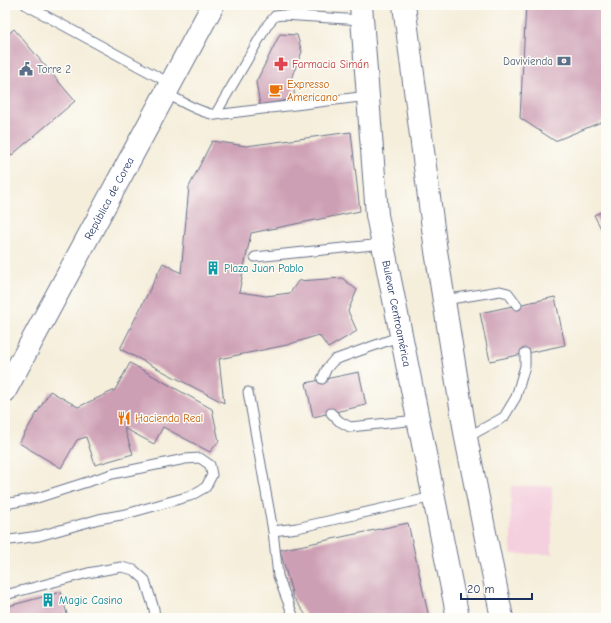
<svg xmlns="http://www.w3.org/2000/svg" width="611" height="623" viewBox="0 0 611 623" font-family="'Comic Neue',sans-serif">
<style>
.built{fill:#f4cfde}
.building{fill:#cd9fb4}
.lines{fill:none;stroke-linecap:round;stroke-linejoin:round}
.lane-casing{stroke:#67728a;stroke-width:11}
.secondary-casing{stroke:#67728a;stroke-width:24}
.primary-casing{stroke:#67728a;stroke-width:24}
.lane{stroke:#fff;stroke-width:9}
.secondary{stroke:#fff;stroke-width:22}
.primary{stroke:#fff;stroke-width:22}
.labels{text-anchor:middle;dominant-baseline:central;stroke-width:3;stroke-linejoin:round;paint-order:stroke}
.service-label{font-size:11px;fill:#4e5e75;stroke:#fdfcf7;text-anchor:end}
.health-label{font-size:11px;fill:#be3a42;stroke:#fdfcf7;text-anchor:start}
.food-label{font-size:11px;fill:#c56008;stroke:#fdfcf7;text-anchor:start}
.street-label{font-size:11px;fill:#1b2f5e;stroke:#fdfcf7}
.culture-label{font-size:11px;fill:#0d838f;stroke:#fdfcf7;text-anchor:start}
</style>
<rect width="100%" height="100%" fill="#fdfcf7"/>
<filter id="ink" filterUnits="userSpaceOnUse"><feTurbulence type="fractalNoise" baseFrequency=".025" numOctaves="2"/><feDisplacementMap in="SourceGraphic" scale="8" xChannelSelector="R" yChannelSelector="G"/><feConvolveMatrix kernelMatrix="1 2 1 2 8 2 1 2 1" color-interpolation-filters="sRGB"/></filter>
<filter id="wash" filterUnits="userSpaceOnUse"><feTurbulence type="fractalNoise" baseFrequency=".012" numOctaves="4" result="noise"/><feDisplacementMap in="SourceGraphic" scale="16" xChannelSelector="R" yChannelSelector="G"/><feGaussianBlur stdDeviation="0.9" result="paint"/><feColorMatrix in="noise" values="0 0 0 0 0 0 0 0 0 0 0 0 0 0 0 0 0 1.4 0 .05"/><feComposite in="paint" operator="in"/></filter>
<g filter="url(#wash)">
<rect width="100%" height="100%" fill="#f5eedb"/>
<rect class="built" x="511" y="486" width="41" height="68"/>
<g id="blocks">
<g class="building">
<path d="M526,5H606V120L555,141L520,118Z"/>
<path d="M14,29L75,101L5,161V37Z"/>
<path d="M280,34L297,35L302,52L292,76L295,99L260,105L256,82Z"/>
<path d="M351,132L360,211L251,233L239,292L266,296L290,293L298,281L342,278L357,290L348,311L357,331L328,348L319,335L287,345L219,359L224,403L120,349L163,263L181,273L189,187L212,141L246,146Z"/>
<path d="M606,210V238L594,215Z"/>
<path d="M555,297L565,345L490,361L480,313Z"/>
<path d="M130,363L212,409L219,441L210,452L163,427L154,444L124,428L133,454L95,465L86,437L77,440L61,468L19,443L50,391L78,407L115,390Z"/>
<path d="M359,372L366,405L313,417L306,383Z"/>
<path d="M408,523L429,618H308L293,597L280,550Z"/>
<path d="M61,592L68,618H5V607Z"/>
</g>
</g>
</g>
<g filter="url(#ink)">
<use href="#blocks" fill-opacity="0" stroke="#67728a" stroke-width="1"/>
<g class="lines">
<g class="lane-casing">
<g id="lane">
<path d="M26,5L171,84"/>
<path d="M166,93C182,102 197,111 215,115L368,96"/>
<path d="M215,115L268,24L275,16L283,15L362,20"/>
<path d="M255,257L383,244"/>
<path d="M444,300L500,291L508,293L517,305"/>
<path d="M322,379L327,368L334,360L401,336"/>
<path d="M248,392L273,531L278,576L294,618"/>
<path d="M331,413L339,421L350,427L417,420"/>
<path d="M466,438L504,417L516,397L525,366V353"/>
<path d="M5,504L37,498L112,474L185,459L200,458L210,465L212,475L206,487L190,496L126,514L99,519L39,536L10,540L5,538"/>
<path d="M273,531L297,528L433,497"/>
<path d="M5,595L88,573L121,567L134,570L145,580L154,609L155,618"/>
</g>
</g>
<g class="secondary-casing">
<g id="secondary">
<path id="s1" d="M5,391L213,5"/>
</g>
</g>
<g class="primary-casing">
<g id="primary">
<path id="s2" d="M361,5L377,215L458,618"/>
<path d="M404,5L436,251L466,438L502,618"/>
</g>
</g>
<use href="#lane" class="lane"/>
<use href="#secondary" class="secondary"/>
<use href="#primary" class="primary"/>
</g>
</g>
<defs>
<g id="bank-bare" transform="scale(1.08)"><path d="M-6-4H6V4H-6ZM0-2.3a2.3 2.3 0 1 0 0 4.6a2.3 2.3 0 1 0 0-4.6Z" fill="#5c6f8a" stroke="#fdfcf7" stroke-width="2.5" paint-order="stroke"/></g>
<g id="pharmacy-bare" transform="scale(1.08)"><path d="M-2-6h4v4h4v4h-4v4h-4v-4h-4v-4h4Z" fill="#e0444e" stroke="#fdfcf7" stroke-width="2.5" paint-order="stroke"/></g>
<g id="civic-bare" transform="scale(1.08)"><path d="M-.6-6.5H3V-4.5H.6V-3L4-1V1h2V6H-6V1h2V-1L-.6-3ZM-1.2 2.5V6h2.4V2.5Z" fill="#5c6f8a" stroke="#fdfcf7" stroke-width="2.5" paint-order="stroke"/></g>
<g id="cafe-bare" transform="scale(1.08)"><path d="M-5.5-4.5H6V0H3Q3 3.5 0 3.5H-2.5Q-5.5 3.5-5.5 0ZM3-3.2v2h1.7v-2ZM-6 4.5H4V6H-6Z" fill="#e8710a" stroke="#fdfcf7" stroke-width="2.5" paint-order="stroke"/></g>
<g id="building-bare" transform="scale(1.08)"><path d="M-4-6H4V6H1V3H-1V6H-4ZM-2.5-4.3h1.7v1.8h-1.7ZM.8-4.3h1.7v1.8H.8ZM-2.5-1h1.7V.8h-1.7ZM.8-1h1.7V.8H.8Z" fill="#0f9aa8" stroke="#fdfcf7" stroke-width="2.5" paint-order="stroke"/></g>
<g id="restaurant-bare" transform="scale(1.08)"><path d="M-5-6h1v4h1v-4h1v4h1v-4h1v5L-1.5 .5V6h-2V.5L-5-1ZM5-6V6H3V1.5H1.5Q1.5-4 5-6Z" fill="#e8710a" stroke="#fdfcf7" stroke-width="2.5" paint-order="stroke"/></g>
</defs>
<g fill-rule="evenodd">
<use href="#bank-bare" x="564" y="61"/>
<use href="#pharmacy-bare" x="281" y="64"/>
<use href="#civic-bare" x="26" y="69"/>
<use href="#cafe-bare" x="276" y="90"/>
<use href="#building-bare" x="213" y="268"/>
<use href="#restaurant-bare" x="124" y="418"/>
<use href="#building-bare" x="48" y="600"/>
</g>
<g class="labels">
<g class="service-label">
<text x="553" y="61">Davivienda</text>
<text x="37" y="69" text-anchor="start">Torre 2</text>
</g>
<g class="health-label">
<text x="292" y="64">Farmacia Simán</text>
</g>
<g class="food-label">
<text x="287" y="84">Expresso<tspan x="287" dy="13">Americano</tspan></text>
<text x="135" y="418">Hacienda Real</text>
</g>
<g class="street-label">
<text stroke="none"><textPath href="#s1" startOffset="219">República de Corea</textPath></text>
<text stroke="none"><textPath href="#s2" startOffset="311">Bulevar Centroamérica</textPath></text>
</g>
<g class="culture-label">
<text x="224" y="268">Plaza Juan Pablo</text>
<text x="59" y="600">Magic Casino</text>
</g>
</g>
<rect width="611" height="623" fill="none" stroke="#fdfcf7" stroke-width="20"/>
<path d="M461 593v6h71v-6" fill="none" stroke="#1b2f5e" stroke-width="2"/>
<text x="467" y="593" font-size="12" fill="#1b2f5e" stroke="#fdfcf7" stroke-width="3" paint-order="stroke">20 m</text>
</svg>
